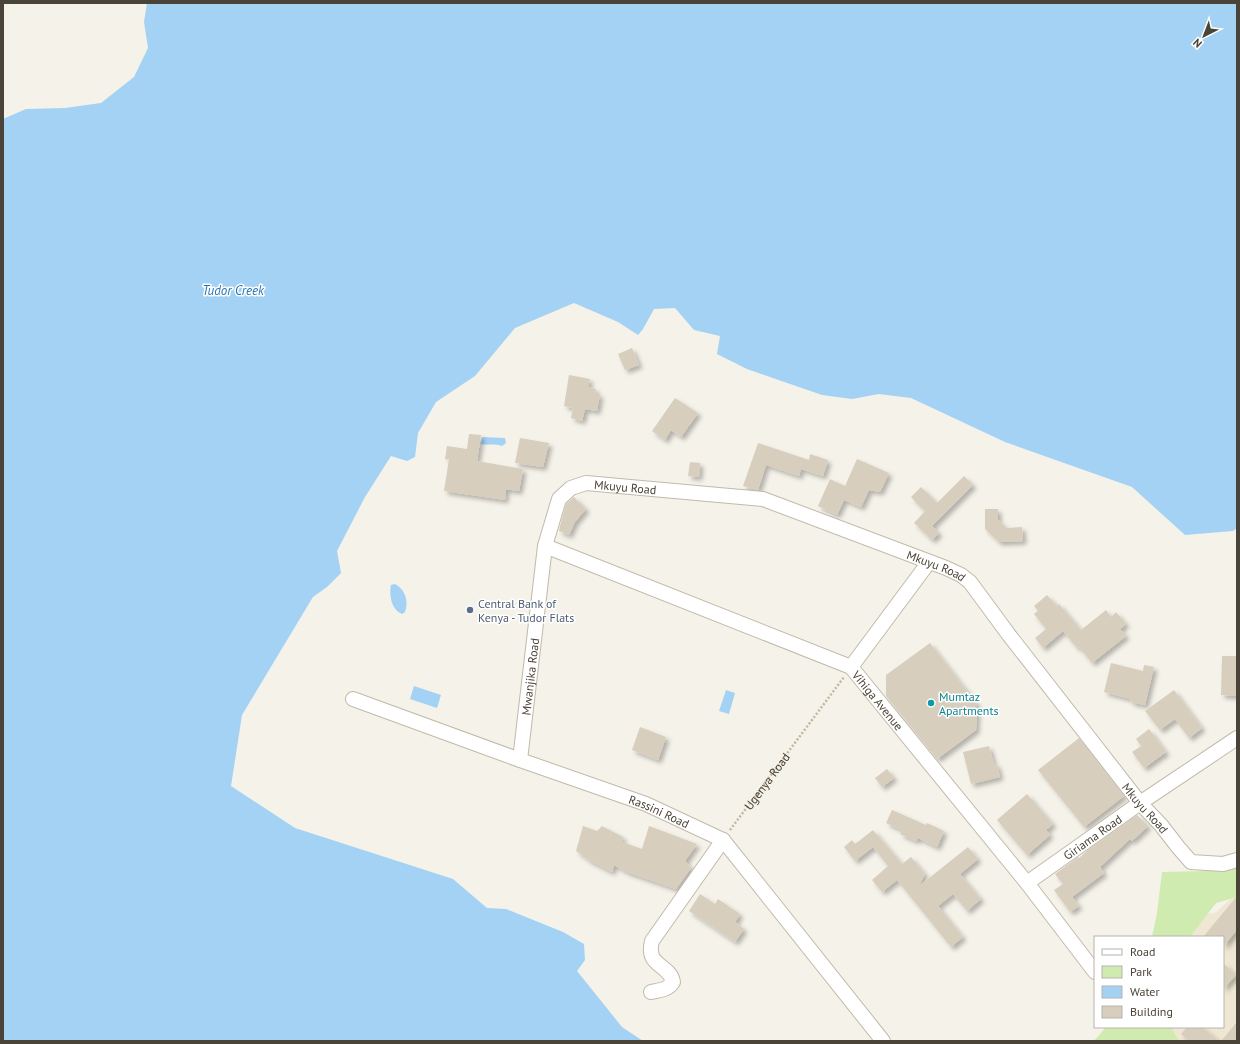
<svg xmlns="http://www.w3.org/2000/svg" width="1240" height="1044" viewBox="0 0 1240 1044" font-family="'PT Sans',sans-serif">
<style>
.education{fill:#efe7d3}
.green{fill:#d0ebb0}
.water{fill:#a3d2f4}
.building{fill:#d8cebe;filter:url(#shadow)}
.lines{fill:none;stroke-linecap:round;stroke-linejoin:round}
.minor-casing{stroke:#c2baab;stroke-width:16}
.path{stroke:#c4b69c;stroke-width:2.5;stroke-dasharray:2 2;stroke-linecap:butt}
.minor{stroke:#fff;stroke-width:14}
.service-dot{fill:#5c6f8a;stroke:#fff;stroke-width:1.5}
.culture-dot{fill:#0f9aa8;stroke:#fff;stroke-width:1.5}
.labels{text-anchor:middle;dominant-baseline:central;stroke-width:3;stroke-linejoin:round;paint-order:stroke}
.street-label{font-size:12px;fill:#4a4337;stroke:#fff}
.service-label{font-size:12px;fill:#4e5e75;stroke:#fff;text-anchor:start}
.culture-label{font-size:12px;fill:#0d838f;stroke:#fff;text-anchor:start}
.water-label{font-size:13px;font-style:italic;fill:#2877b4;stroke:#fff}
</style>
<defs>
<filter id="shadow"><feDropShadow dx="3.5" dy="3.5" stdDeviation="2" flood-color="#0004"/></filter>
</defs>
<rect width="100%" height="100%" fill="#f5f2e9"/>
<path class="education" d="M1237,893V1041H1121L1126,1027H1223V937H1173L1182,917L1215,913Z"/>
<g class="green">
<path d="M1237,866V897L1216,903L1190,937H1152L1157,913L1162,872L1204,871Z"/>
<path d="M1106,1027H1172V1029L1179,1041H1094Z"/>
</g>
<g class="water">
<path d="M147,3H1237V528L1233,531L1185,535L1132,487L1005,442L911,398L879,394L852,399L822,395L747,369L717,354L720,336L694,330L675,308L654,309L643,329L638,335L618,322L574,303L515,328L475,376L436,402L418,433L415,457L407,461L391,456L365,497L337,551L341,573L327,587L313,597L242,715L231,786L295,828L453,879L487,908L506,909L563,932L584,944L585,960L577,971L622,1027L643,1041H3V119L26,109L65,108L101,103L134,77L148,48L144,22Z"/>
<path d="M482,437L505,438L506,443L502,446C494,443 487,446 481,444Z"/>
<path d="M395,584C405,589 409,601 405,612L402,614C391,610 389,594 391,585Z"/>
<path d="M414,686L441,695L437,708L410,699Z"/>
<path d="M726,690L735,693L729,714L719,711Z"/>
</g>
<g class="building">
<path d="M632,348L639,365L625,370L618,354Z"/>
<path d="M569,375L590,379L588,387L596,389L595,394H600L597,411L585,409L582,421L571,418L573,408L564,406Z"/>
<path d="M675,398L698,413L681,437L671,430L665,440L652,431Z"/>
<path d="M469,434L481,435L477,461L523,469L519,491L506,489L505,500L444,491L449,459H445L447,446L467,449Z"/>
<path d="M520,438L549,443L543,467L515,463Z"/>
<path d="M758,443L809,460L810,454L828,460L823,476L801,469L799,476L766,465L758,490L743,486Z"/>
<path d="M857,459L889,473L880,492L869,490L861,507L844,500L837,515L818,506L830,479L845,486Z"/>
<path d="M690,462L700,463L699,477L688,476Z"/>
<path d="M964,476L973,485L932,526L939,533L932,540L914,523L925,511L911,497L921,487L937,503Z"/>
<path d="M574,497L586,509L575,522L569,535L559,531L560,526L566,504Z"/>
<path d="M985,509H998V520L1007,528L1022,527L1023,541L999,542L985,529Z"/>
<path d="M1047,595L1057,606L1059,604L1081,630L1106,610L1111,617L1116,612L1126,624L1120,629L1126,636L1092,663L1079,647L1077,648L1063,631L1043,648L1035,638L1046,629L1034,614L1038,611L1034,606Z"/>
<path d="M930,643L977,704L976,730L937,759L886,696V675Z"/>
<path d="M1222,656H1237V696L1221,695Z"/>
<path d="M1111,663L1143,671L1144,665L1154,667L1145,705L1130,702L1131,699L1104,692Z"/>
<path d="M1174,690L1202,728L1189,738L1175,719L1160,730L1145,711Z"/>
<path d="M640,727L666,737L658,760L632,750Z"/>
<path d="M1149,729L1166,752L1144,768L1132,752L1141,746L1136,739Z"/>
<path d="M1079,738L1124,796L1084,827L1038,770Z"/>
<path d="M989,746L994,765L997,764L1000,777L971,784L963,752Z"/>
<path d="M887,769L894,778L882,787L875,778Z"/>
<path d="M1027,794L1053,824L1046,830L1050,835L1027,855L997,820Z"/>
<path d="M892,810L926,825L927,823L944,831L937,847L918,838L916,841L900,834L902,830L886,823Z"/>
<path d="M1137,815L1148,826L1132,841L1130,839L1100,867L1104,873L1072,897L1079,906L1070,912L1054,890L1063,884L1055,874L1078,857L1079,858L1089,849Z"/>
<path d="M583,826L597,831L602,826L623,837L622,842L642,849L649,826L697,844L685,861L691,868L676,889L627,872L614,865L612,872L590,861L576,851Z"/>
<path d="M873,830L902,864L911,857L925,874L919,886L968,847L978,859L960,874L981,899L967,911L953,894L938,906L963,937L951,947L897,880L882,892L872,880L888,866L873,847L855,861L844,847L852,840L855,844Z"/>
<path d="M700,894L715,904L718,899L740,914L735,922L744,929L735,942L689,911Z"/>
<path d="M1237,896V930L1223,947V937H1203Z"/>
<path d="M1223,963L1236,975L1223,989Z"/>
<path d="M1237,1022V1041H1221Z"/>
<path d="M1187,1027H1202L1219,1041H1189L1181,1034Z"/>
</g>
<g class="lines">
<g class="minor-casing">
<g id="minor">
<path id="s2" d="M545,546L851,667L1027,883L1095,972"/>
<path d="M851,667L929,562"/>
<path id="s3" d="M353,699L520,760L646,804L723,840L883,1041"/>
<path id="s4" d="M520,760L545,546L559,499L571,488L586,483L763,499L946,568L961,575L970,582L1009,635L1140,803L1161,825L1178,847L1191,862L1223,864L1237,860"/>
<path id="s5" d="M1027,883L1140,803L1237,738"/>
<path d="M651,992C660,990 668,990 673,982C670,964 645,967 652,941L723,840"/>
</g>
</g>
<path class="path" id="s1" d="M730,830L844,677"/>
<use href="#minor" class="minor"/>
</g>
<circle class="service-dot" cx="470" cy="610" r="4"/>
<circle class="culture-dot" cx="931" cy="703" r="4"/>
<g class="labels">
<g class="street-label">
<text stroke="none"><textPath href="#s4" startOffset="336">Mkuyu Road</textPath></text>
<text stroke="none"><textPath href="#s4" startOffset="660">Mkuyu Road</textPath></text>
<text stroke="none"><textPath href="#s4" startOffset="84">Mwanjika Road</textPath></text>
<text stroke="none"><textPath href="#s2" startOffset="372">Vihiga Avenue</textPath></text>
<text stroke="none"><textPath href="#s1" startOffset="61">Ugenya Road</textPath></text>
<text stroke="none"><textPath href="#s4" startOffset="984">Mkuyu Road</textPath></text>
<text stroke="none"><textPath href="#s3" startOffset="326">Rassini Road</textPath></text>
<text stroke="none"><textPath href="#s5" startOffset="80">Giriama Road</textPath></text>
</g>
<g class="service-label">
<text x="478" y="603">Central Bank of<tspan x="478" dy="14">Kenya - Tudor Flats</tspan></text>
</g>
<g class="culture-label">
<text x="939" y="696">Mumtaz<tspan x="939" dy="14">Apartments</tspan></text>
</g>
<g class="water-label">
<text x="233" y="290">Tudor Creek</text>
</g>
</g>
<rect width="1240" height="1044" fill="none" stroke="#4a4337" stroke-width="8"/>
<rect x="1094" y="936" width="130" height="92" fill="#ffffff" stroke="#b7b4af"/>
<rect x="1102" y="949" width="20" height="6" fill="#ffffff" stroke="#b7b4af"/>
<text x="1130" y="956" font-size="12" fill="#4a4337">Road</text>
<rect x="1102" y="966" width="20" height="12" fill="#d0ebb0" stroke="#b7b4af"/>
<text x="1130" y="976" font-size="12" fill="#4a4337">Park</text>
<rect x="1102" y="986" width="20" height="12" fill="#a3d2f4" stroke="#b7b4af"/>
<text x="1130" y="996" font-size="12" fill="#4a4337">Water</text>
<rect x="1102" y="1006" width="20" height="12" fill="#d8cebe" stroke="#b7b4af"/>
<text x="1130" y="1016" font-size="12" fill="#4a4337">Building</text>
<g transform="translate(1204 36) rotate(222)" stroke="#ffffff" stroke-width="3" paint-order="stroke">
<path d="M0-3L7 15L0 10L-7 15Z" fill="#4a4337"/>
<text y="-6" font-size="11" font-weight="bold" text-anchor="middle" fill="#4a4337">N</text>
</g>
</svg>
